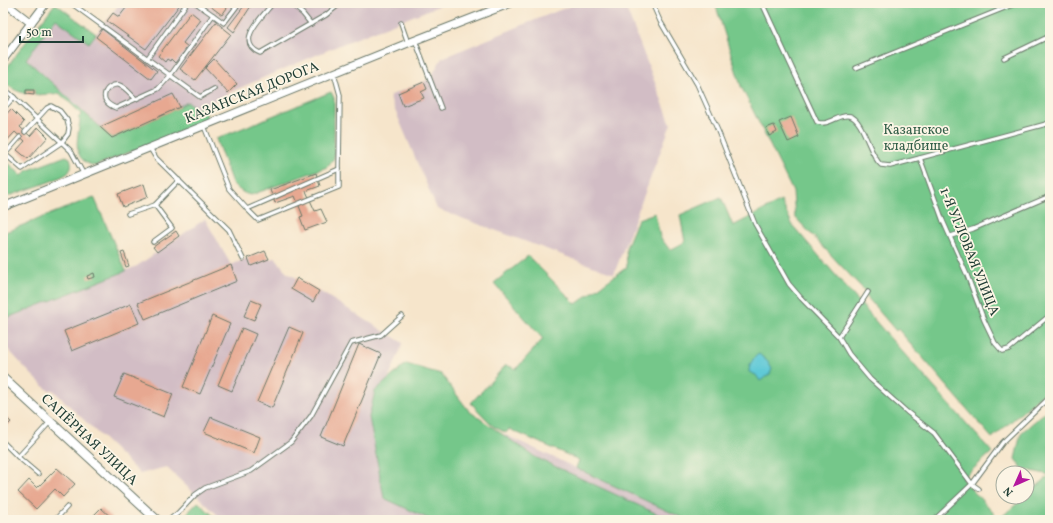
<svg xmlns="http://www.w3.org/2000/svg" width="1053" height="523" viewBox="0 0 1053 523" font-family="Vollkorn,serif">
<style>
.industrial{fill:#d2bdc5}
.green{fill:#74c78a;stroke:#4a825f}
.water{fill:#5ec9d7;stroke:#3e8386}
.building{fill:#e7a891}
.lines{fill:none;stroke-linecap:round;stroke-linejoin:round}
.service-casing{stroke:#6a7869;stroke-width:5.5}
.minor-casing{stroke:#6a7869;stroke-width:9}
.tertiary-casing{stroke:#6a7869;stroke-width:10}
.service{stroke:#fff;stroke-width:3.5}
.minor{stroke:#fff;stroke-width:7}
.tertiary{stroke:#fff;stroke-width:8}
.labels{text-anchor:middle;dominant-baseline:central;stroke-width:3.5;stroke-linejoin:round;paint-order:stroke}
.street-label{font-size:14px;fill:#1f3d34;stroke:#fcf5e5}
.park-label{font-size:14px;fill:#34604a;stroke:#fcf5e5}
</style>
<rect width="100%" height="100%" fill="#fcf5e5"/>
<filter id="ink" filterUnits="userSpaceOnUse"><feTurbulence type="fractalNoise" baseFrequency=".025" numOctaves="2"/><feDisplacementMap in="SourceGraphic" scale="8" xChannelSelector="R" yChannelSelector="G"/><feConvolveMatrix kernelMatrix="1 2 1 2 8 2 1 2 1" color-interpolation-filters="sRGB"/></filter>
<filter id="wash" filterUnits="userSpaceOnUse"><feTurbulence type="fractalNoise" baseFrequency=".012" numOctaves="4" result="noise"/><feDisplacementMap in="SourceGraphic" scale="16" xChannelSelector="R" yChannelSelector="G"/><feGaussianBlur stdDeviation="0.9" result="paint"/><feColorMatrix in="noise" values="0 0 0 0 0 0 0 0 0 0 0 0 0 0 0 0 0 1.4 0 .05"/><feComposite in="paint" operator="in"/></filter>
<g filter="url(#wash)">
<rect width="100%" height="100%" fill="#f6e5cb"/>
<g class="industrial">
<path d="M120,3H446L342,44L235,90L196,110L180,107L112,138L26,59L56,19L89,43Z"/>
<path d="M577,3H624L671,124L614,274L437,209L389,96L430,79L442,58Z"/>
<path d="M205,219L231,265L265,251L269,259L276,258L286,272L319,291L403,343L388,380L687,520H223L166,467L140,474L53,390H48L31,374L3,344L4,319L137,266Z"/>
</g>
<g class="green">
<path d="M715,3H1050V388L992,438L898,329L896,331L867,297L865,291L795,217L793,192L741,86Z"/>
<path d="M56,4L96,34L89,43L56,19L26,59L112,138L179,107V106L188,102L196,109L203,106C207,112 208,115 204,122L95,166C70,160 78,139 80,120L78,118L82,114L59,93L54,95L52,94L34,95V90H26V94C17,91 7,88 3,78L4,72L10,63L54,5Z"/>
<path d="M331,92L334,98V158L327,167L251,195C243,194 238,189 232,183L216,139Z"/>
<path d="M66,156L70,158C72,163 72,168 68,173C59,180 16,193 3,198V158L22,176L26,171Z"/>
<path d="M94,197L126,271L4,319L3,323V233Z"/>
<path d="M721,197L733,226L781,201L793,226L891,339L992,452L962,479L999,519L1025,497H1027V495L1050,475L1023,469L1015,459L1021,433L1050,408V520H687L576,468L579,460L509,429L506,433L493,426L471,403L506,365L516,369L543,339L494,283L528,256L576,304L627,267L626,248L638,219L655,213L660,237L670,250L685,242L680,215Z"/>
<path d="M406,364L441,374L469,411L535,457L670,520H431L384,498L369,417L375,391Z"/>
<path d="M198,502L218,520H181Z"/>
</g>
<path class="water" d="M759,354L768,362L772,369L770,374L760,381L756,375L749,372C749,365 753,357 759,354Z"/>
<g id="blocks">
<g class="building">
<path d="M130,3H181L146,49L107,21L113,13L119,17Z"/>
<path d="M206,3H226L229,5L222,15Z"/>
<path d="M240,3H253L234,32L228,27L244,6Z"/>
<path d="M303,3H315L310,9Z"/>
<path d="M191,12L201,20L183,43L188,47L175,63L171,59L170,61L167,59L165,62L158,56Z"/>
<path d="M216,22L231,34L195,80L180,69Z"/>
<path d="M102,29L157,71L151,79L96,37Z"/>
<path d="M214,59L237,84L228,93L205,68Z"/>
<path d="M424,82L427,89L421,92L424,98L403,106L398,93Z"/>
<path d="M26,90H34V95L26,94Z"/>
<path d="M173,94L180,107L112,138L100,127Z"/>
<path d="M11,109L24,122L20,127L30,136L38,127L48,137L28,159L17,150L25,141L15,132L3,145V118Z"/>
<path d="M791,117L799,137L788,142L779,122Z"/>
<path d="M774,125L777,132L769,136L766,128Z"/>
<path d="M316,173L320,186L306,191L315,211L321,209L327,222L305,230L300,217L303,216L295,196L275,203L270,190Z"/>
<path d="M144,184L148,197L123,207L118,194Z"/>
<path d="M176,231L179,236L157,252L153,247Z"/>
<path d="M265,251L269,259L251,266L248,258Z"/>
<path d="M124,252L129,266L126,267L121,253Z"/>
<path d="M231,265L237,281L145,319L138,303Z"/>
<path d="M94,273L95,277L88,279L87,276Z"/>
<path d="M297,278L319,291L313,302L291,289Z"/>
<path d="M251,300L261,304L254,320L244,316Z"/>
<path d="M131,304L139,323L72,351L64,331Z"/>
<path d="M212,316L230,324L200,394L183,387Z"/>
<path d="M289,327L303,333L272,408L257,402Z"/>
<path d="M242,328L256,334L232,391L218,385Z"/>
<path d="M359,344L381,354L343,446L321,437Z"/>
<path d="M124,374L173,394L164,417L114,397Z"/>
<path d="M3,415L11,422L3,430Z"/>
<path d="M211,417L260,437L254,453L204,432Z"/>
<path d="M57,468L75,484L63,497L55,489L36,509L18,492L29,480L37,488Z"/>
<path d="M101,508L114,520H91L90,519Z"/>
</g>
</g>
</g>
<g filter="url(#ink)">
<use href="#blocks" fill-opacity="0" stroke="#6a7869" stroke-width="1"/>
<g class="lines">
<g class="service-casing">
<g id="service">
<path d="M71,3L200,97L214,89"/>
<path d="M196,3L213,15"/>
<path d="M273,3C262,17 234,42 260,53L326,15L341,3"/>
<path d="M290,3L303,14L311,24"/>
<path d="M652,3L660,21L697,84L718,131L755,224L789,284L801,298L839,337L849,354L870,379L907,412L934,433L972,484L979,489"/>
<path d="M762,3L817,122C829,127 839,113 850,116C864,120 869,155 881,165L890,166L920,158L1050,123"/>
<path d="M401,23L408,43"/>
<path d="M415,40L441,108"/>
<path d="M1004,58L1050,36"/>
<path d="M147,59L187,3"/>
<path d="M856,68L1017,3"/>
<path d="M3,87L71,151L84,175"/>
<path d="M136,99C131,95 126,87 119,85C107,83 95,100 116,108L158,89L170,76L213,15L224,23L237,6L232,3"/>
<path d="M3,109L14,97"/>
<path d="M204,126L229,189L247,209L339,169L340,95L334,73"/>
<path d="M20,137L5,154L22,169L62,142L68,134L69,128L67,120L60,111L51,106L47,108L25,132"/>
<path d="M150,148L156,158L229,230L243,259"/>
<path d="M920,158L943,221L967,275L984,320L995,343L1002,351L1009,349L1050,315"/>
<path d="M247,209L258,220L339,187V169"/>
<path d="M128,214L155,205L179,180"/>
<path d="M951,236L973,229L1050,196"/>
<path d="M153,242L172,228L155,205"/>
<path d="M839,337L868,292"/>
<path d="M4,443L18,457"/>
<path d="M38,474L18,457L50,422"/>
<path d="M55,520L67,507"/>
<path d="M169,520L178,513L195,495L205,488L251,471L291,442L311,416L351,343L381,335L402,316"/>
<path d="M934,520L972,484L1003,442L1050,397"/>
</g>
</g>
<g class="minor-casing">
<g id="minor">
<path d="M5,3L31,23"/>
<path d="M3,60L46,3"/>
<path d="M3,207L408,43L511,3"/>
</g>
</g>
<g class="tertiary-casing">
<path id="tertiary" d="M3,378L157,520"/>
</g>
<use href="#service" class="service"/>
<use href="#minor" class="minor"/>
<use href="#tertiary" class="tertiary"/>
</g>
</g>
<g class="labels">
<g class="street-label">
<text transform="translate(252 93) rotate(-22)">КАЗАНСКАЯ ДОРОГА</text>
<text transform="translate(969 252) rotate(68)">1-Я УГЛОВАЯ УЛИЦА</text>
<text transform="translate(89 440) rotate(43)">САПЁРНАЯ УЛИЦА</text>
</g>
<g class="park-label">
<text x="916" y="130">Казанское<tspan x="916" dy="16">кладбище</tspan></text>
</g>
</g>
<rect width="1053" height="523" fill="none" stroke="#fcf5e5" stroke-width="16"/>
<g transform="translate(1015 485) rotate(225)"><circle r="19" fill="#fcf5e5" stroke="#a4ab9e"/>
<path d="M0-3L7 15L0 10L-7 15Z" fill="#b5179e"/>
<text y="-6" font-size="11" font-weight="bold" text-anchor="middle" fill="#1f3d34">N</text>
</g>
<path d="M20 36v6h63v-6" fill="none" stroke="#1f3d34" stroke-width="2"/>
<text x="26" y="36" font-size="12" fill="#1f3d34" stroke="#fcf5e5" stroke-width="3" paint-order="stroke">50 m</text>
</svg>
